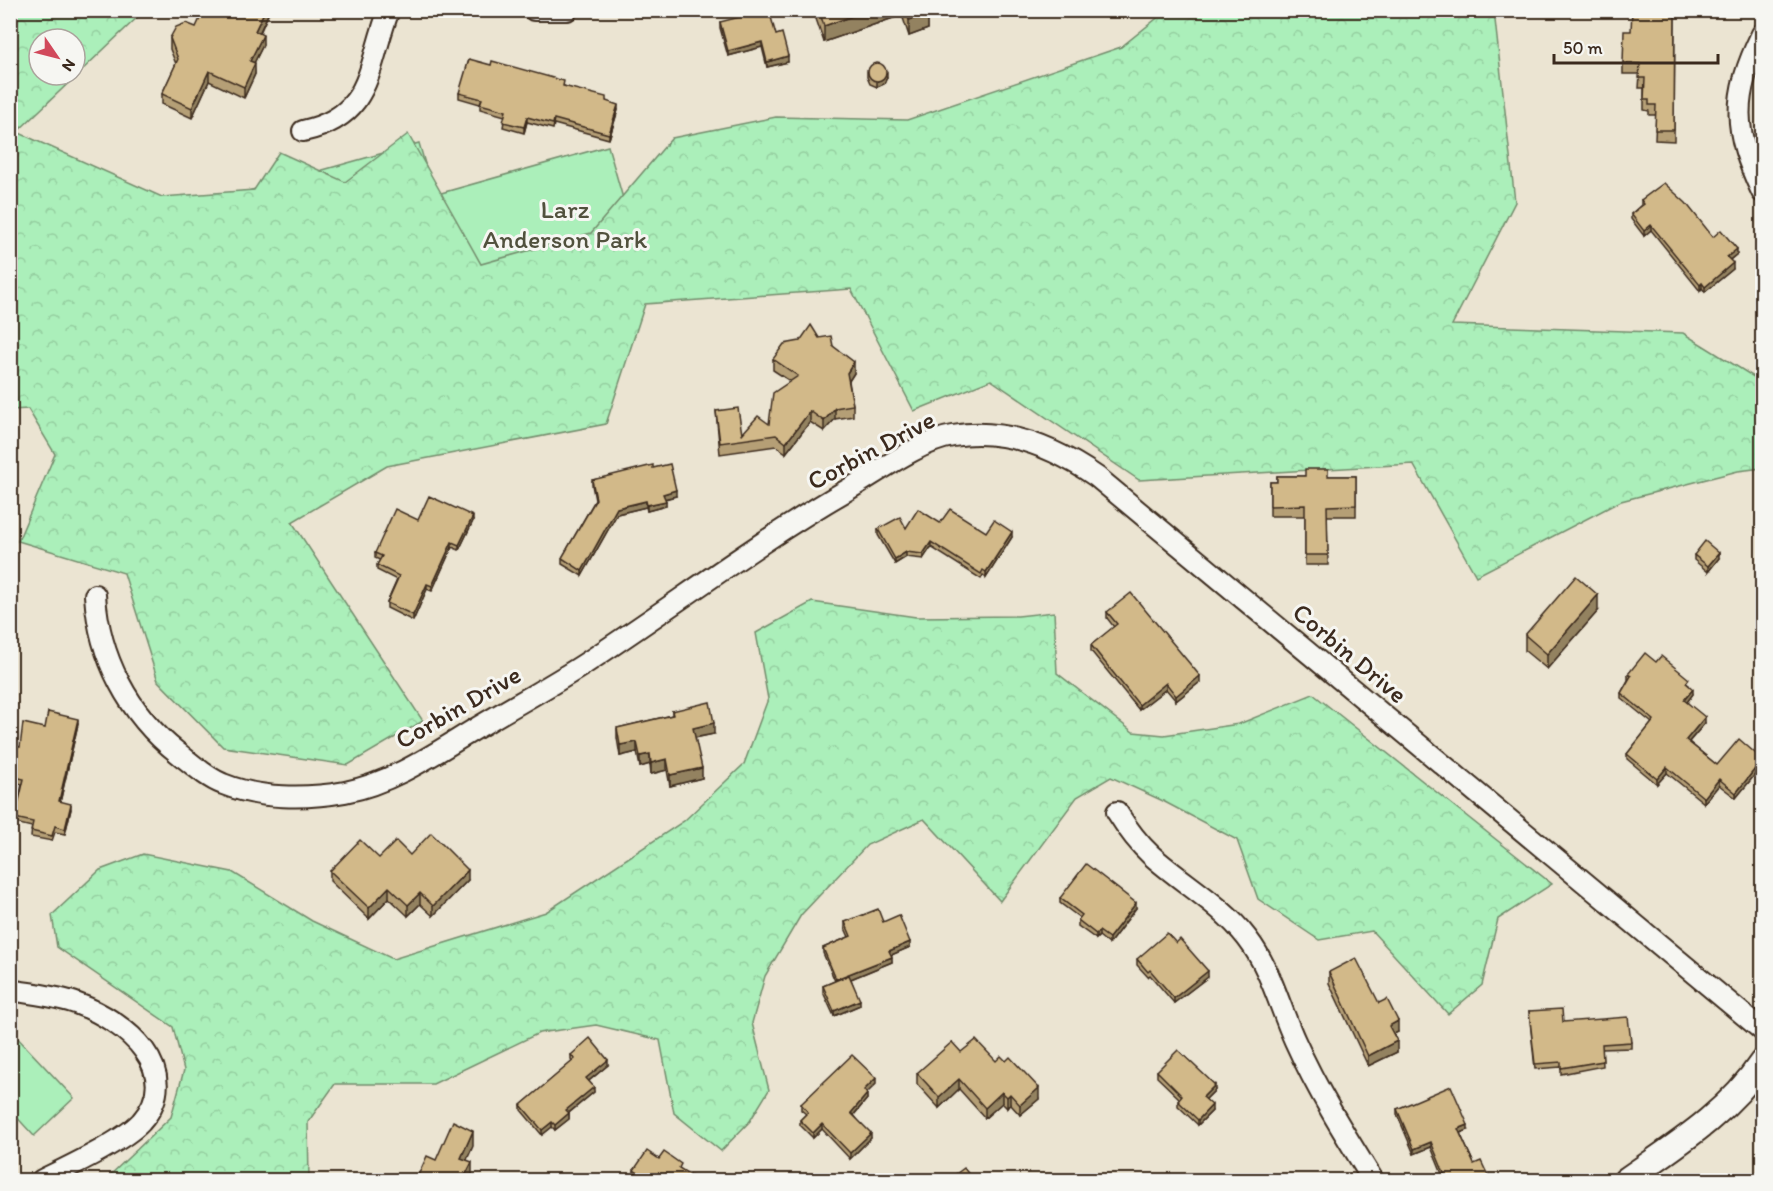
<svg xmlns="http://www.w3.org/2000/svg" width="1773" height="1191" viewBox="0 0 1773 1191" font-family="Itim,sans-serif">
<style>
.green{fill:#abefba;stroke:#738c6c;stroke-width:1.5}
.forest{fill:url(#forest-crowns);stroke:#738c6c;stroke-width:1.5;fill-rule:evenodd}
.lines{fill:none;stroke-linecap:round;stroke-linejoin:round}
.minor-casing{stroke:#3b2a1e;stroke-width:24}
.tertiary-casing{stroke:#3b2a1e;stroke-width:28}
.minor{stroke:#f6f6f2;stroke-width:20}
.tertiary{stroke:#f6f6f2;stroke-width:24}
.wall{fill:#b59f76;stroke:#3b2a1e;stroke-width:1.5}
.shaded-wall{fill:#938260;stroke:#3b2a1e;stroke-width:1.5}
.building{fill:#d2b989;stroke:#3b2a1e;stroke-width:1.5}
.labels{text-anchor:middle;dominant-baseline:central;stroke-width:6;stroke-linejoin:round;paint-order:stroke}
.park-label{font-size:26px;fill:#51513d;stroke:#f6f6f2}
.street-label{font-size:26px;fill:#3b2a1e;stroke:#f6f6f2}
</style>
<defs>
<pattern id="forest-crowns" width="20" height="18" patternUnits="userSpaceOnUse" patternTransform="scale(1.5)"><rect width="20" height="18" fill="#abefba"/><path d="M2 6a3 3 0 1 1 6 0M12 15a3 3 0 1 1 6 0" fill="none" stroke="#94cd9f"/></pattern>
</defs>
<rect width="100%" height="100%" fill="#ebe4d2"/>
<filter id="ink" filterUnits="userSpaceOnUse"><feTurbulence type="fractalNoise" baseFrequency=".0167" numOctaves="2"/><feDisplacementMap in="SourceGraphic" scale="12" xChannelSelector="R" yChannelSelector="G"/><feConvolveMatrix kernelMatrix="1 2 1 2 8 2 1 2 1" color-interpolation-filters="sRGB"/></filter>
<g filter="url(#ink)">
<g class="green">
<path d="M419,143L434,195L608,146L649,289L11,216L248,191Z"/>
<path d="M11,1031L74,1098L34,1136L11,1111Z"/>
</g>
<g class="forest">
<path d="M10,11H144L17,132L162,197L254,190L279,152L345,182L408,134L481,264L591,233L672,138L776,117L907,120L1121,47L1166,11H1494L1515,202L1452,325L1683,333L1762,382V468L1738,471L1621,501L1476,576L1413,464L1139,480L991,380L914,411L851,289L645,304L606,424L387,466L292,522L423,721L348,765L223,747L158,681L124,573L18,541L55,454L28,409L11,410ZM39,39H75V75H39Z"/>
<path d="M812,602L916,617L1018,616L1054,612L1057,673L1133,732L1164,735L1239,724L1313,694L1552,884L1498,919L1482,985L1448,1014L1372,931L1319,940L1258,899L1237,840L1161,800L1111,777L1077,797L1000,901L924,819L867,845L801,915L765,976L752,1023L769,1090L750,1121L721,1151L674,1113L660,1040L596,1025L539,1033L433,1084H335L308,1122L309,1180H105L171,1117L184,1070L173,1027L57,947L52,915L100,870L143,854L232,872L312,921L393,959L546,912L684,821L744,764L768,699L756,633Z"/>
</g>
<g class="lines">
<g class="minor-casing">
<g id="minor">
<path d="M534,10H567"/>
<path d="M1762,34C1731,97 1733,130 1762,192"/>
<path d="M303,131C373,116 367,67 389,10"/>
<path d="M95,595C99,657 128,714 178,753C192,764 207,778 223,784C260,799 306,799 345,792C397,782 442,748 487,722C519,703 552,685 583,665C672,607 757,542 849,489C878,472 920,441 953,436C1005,427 1055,448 1097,477L1762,1030"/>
<path d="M1117,812C1127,828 1137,842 1151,855C1182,883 1221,904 1247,938C1271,969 1279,1006 1295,1041C1317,1090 1345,1135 1373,1180"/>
<path d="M10,990C32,994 57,996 78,1004C125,1021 186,1071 141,1122C122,1142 68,1167 42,1180"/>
</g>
</g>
<g class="tertiary-casing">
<path id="tertiary" d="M1626,1180C1676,1145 1728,1113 1762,1062"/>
</g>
<use href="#minor" class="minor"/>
<use href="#tertiary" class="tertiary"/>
</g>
<g class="wall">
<path d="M270,10L260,33L263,45L254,63L255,74L244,98L209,81L192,118L162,104V94L176,64L170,49V38L196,27L211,16Z"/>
<path d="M813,10H927L928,29L909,36L902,15L824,42Z"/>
<path d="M1675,10L1674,141L1655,140L1656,115H1649V111L1644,110V88H1639L1640,74H1623V63L1631,31Z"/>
<path d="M720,22L776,35L788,62L767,67L762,47L728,56L720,28Z"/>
<path d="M867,71L887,77L884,84L877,87L870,84L867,77Z"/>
<path d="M564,86L606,101L618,110L609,139L554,124L553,129L527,122L524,133L503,127L505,116L480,109V104L459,98V93Z"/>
<path d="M1641,200L1713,237L1737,254L1730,260L1733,269L1705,292L1702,288L1700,291L1651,230L1644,236L1631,219V214L1641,205Z"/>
<path d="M819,338L833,346L854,373L849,381L853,405V416L835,419L824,431L810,422L786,453L776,446L720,454L716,411L742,434L769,424L790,381L773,370V359Z"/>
<path d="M653,468L676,496L665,499L666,506L647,511L646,507L617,514L582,576L562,564V558L595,500L592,485V480Z"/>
<path d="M1277,476H1356V516H1327L1328,565H1305V516H1270V482H1277Z"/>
<path d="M418,520L473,521L459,550L452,547L432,591L427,589L413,621L387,608V603L397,580L377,570V565L380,560L375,558V553Z"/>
<path d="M940,523L986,532L1012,537L986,578L983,575L981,579L931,547L923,559L906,557L895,564L878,535V529L906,528Z"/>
<path d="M1694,555L1719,558L1708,572L1694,560Z"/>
<path d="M1598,611L1547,669L1525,651V635Z"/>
<path d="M1107,612L1200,682L1176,701L1166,689L1139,710L1091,651V645L1114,627L1107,618Z"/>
<path d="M1656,662L1689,685L1693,694L1687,702L1705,723L1689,742L1717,765L1762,759V766L1736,798L1719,785L1704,803L1667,773L1657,784L1627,759V754L1652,723L1621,698V693L1628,680V674Z"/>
<path d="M672,711L714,734L695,738L702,778L670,786L667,770L651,774L650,764L640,767L637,752L620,756L617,738V728L672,715Z"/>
<path d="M78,724L60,802L71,809L65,834L55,832L52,841L31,837L32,827L15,823V818L22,784L10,781V746L20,747L45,728Z"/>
<path d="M410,855L468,880L433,916L420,904L408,916L389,898L369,919L330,881V871L379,858Z"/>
<path d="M1060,898L1136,908L1109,944L1099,936L1096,939L1078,926V920L1080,918L1060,903Z"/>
<path d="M845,922H883L910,947L891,955L892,962L851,979L860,1005L834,1016L823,992V986L835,981L823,953V948L849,937L845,928Z"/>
<path d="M1176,943L1208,977L1174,1003L1150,975L1148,977L1137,965V959Z"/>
<path d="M1329,972L1379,1003L1398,1032L1394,1034L1397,1052L1368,1066L1329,983Z"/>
<path d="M1529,1011L1563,1022L1631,1042V1048L1602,1049L1603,1066L1561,1074V1067L1535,1069Z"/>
<path d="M961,1052L996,1061L1039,1099L1020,1115L1010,1104L1007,1108L1002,1103L985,1118L959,1089L939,1108L917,1084V1073Z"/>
<path d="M571,1055L608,1065L589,1081L594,1092L569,1113V1119L555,1130L552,1127L542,1135L521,1110V1105L572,1062L571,1060Z"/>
<path d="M1157,1071L1215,1090L1206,1099L1212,1111L1198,1125L1178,1106V1101L1180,1099L1157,1077Z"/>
<path d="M876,1084L866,1093L867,1099L854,1115L871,1138L850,1159L822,1129L813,1138L800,1125V1120L806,1114L801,1110V1104Z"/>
<path d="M1397,1109L1468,1130L1460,1133L1474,1164L1444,1179L1431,1147L1414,1154L1397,1114Z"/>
<path d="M659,1159L681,1170L698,1180H634V1170Z"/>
</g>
<g class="shaded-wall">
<path d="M265,10H270L255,42V31Z"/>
<path d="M869,10H902V15L824,42V26Z"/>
<path d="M928,14V29L909,36V20Z"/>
<path d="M263,35V45L250,71V61Z"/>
<path d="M762,42V47L728,56V51Z"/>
<path d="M788,56V62L767,67V62Z"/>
<path d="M255,63V74L244,98V87Z"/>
<path d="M209,71V81L192,118V108Z"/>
<path d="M887,72V77L884,84L877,87V82Z"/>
<path d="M618,105V110L609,139V134Z"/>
<path d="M527,117V122L524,133V127Z"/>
<path d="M1651,225V230L1644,236V231Z"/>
<path d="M1737,249V254L1727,262V257Z"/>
<path d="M1733,263V269L1705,292V287Z"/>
<path d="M1702,283V288L1700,291V285Z"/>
<path d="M854,362V373L847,384V373Z"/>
<path d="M835,408V419L824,431V421Z"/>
<path d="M810,411V422L786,453V443Z"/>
<path d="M676,490V496L663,499V494Z"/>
<path d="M646,501V507L617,514L582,576V571L617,508Z"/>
<path d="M666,501V506L647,511V505Z"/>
<path d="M473,516V521L459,550V545Z"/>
<path d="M1012,532V537L986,578V572Z"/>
<path d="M452,542V547L432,591V586Z"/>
<path d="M931,542V547L923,559V554Z"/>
<path d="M906,552V557L895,564V559Z"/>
<path d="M1719,553V558L1708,572V566Z"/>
<path d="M427,584V589L413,621V615Z"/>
<path d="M1598,595V611L1547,669V654Z"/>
<path d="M1200,676V682L1176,701V696Z"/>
<path d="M1166,683V689L1139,710V705Z"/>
<path d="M1693,689V694L1684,706V700Z"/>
<path d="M1705,717V723L1686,745V740Z"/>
<path d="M78,719V724L59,807V801Z"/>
<path d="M714,723V734L693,738V728Z"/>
<path d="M637,742V752L620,756V745Z"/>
<path d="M650,754V764L640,767V756Z"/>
<path d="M667,759V770L651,774V763Z"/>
<path d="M1762,760V766L1736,798V793Z"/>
<path d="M1667,767V773L1657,784V779Z"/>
<path d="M702,768V778L670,786V775Z"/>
<path d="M1719,779V785L1704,803V798Z"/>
<path d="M71,804V809L65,834V829Z"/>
<path d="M468,870V880L433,916V906Z"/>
<path d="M389,887V898L369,919V908Z"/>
<path d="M420,893V904L408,916V905Z"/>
<path d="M1136,903V908L1109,944V938Z"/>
<path d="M1099,931V936L1096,939V934Z"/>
<path d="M910,942V947L889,956V951Z"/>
<path d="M892,957V962L836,985V979Z"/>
<path d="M1208,971V977L1174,1003V998Z"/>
<path d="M860,1000V1005L834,1016V1011Z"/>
<path d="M1398,1021V1032L1389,1036V1026Z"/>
<path d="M1397,1041V1052L1368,1066V1056Z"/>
<path d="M608,1060V1065L586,1083V1078Z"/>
<path d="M876,1078V1084L864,1096V1090Z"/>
<path d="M959,1079V1089L939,1108V1097Z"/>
<path d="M1215,1085V1090L1203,1102V1097Z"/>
<path d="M594,1087V1092L566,1115V1110Z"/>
<path d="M1039,1088V1099L1020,1115V1105Z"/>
<path d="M1002,1092V1103L985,1118V1108Z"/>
<path d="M867,1094V1099L851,1118V1113Z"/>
<path d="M1010,1094V1104L1007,1108V1097Z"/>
<path d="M1212,1105V1111L1198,1125V1120Z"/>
<path d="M569,1113V1119L555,1130V1125Z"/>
<path d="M552,1122V1127L542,1135V1130Z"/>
<path d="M822,1124V1129L813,1138V1133Z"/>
<path d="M1468,1125V1130L1458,1134V1129Z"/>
<path d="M473,1131V1146L461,1173V1158Z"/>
<path d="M871,1133V1138L850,1159V1153Z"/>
<path d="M1431,1142V1147L1414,1154V1149Z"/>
<path d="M472,1162V1178L471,1180H463Z"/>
</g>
<g class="building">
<path d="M214,10H265L255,31L263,35L250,61L255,63L244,87L209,71L192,108L162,94L178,59L170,38L176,27L186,23L196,27L203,12L211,16Z"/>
<path d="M767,10H769L776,35L782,33L788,56L767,62L762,42L728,51L720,22Z"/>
<path d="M819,10H869L824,26Z"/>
<path d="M906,10H927L928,14L909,20Z"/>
<path d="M1632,10H1675L1674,130H1655L1656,105H1649V100H1644L1645,78H1639L1640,64L1623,63L1624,31H1631Z"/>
<path d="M469,59L491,65L492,61L564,81L563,86L606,97V101L618,105L609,134L554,119L553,124L527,117L524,127L503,122L506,111L480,104L482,99L459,93Z"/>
<circle cx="877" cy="72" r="9"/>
<path d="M1664,183L1686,203L1713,237L1721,230L1737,249L1727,257L1733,263L1705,287L1702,283L1700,285L1651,225L1644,231L1631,214L1644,204L1641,200Z"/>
<path d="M811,325L819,338L831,336L833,346L854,362L847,373L853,405L835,408L824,421L810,411L786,443L776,435L720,443L716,411L738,408L742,434L758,416L769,424L773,393L798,376L773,359L784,344L800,341Z"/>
<path d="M670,464L676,490L663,494L666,501L647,505L646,501L617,508L582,571L562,558L596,499L592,480L653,465V468Z"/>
<path d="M1305,469H1328V476H1356V505L1327,506L1328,555H1305V505L1270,506V482H1277V476H1305Z"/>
<path d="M429,496L473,516L459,545L452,542L432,586L427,584L413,615L387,603L399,576L377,565L382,556L375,553L395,509L418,520Z"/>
<path d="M918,509L940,523L950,509L986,532L994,520L1012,532L986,572L983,570L981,574L931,542L923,554L906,552L895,559L878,529L900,517L906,528Z"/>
<path d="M1705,541L1719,553L1708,566L1694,555Z"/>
<path d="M1576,576L1598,595L1547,654L1525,635Z"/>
<path d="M1131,593L1200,676L1176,696L1166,683L1139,705L1091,645L1117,624L1107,612Z"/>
<path d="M1645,653L1656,662L1661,656L1689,679L1686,683L1693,689L1684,700L1705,717L1686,740L1717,765L1739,739L1762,759V760L1736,793L1719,779L1704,798L1667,767L1657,779L1627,754L1654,720L1621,693L1631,676L1628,674Z"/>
<path d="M710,702L714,723L693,728L702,768L670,775L667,759L651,763L650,754L640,756L637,742L620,745L617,728L673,715L672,711Z"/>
<path d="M48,712L78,719L59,801L71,804L65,829L55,826L52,836L31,831L33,822L15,818L24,779L10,776L11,745L20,747L23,723L45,728Z"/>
<path d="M431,833L468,870L433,906L420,893L408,905L389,887L369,908L330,871L360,840L379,858L396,841L410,855Z"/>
<path d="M1086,864L1136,903L1109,938L1099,931L1096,934L1078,920L1082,915L1060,898Z"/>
<path d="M878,909L883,922L899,915L910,942L889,951L892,957L836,979L823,948L851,936L845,922Z"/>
<path d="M1167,933L1176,943L1180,939L1208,971L1174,998L1150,970L1148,972L1137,959Z"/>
<path d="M1356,958L1379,1003L1387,999L1398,1021L1389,1026L1397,1041L1368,1056L1329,972Z"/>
<path d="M849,975L860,1000L834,1011L823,986Z"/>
<path d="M1562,1009L1563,1022L1628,1017L1631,1042L1602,1044L1603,1061L1561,1068V1062L1535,1064L1529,1011Z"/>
<path d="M590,1038L608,1060L586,1078L594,1087L566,1110L569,1113L555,1125L552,1122L542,1130L521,1105L575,1059L571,1055Z"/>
<path d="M976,1040L996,1061L1001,1056L1006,1061L1010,1057L1039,1088L1020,1105L1010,1094L1007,1097L1002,1092L985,1108L959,1079L939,1097L917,1073L952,1042L961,1052Z"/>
<path d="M1178,1050L1215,1085L1203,1097L1212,1105L1198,1120L1178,1101L1182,1096L1157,1071Z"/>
<path d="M852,1055L876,1078L864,1090L867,1094L851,1113L871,1133L850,1153L822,1124L813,1133L800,1120L808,1112L801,1104Z"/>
<path d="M1451,1086L1468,1125L1458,1129L1474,1164L1481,1161L1490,1180H1441L1446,1178L1431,1142L1414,1149L1397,1109Z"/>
<path d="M453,1121L473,1131L461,1158L472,1162L463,1180H416L427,1156L436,1160Z"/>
<path d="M647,1151L659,1159L664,1152L681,1164L679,1168L698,1180H649L634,1170Z"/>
<path d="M964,1168L973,1180H948Z"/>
</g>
</g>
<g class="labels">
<g class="park-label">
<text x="565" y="209">Larz<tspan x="565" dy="30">Anderson Park</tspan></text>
</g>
<g class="street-label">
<text transform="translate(871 450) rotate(-28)">Corbin Drive</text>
<text transform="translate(1350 653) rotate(40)">Corbin Drive</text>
<text transform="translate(458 707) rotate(-30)">Corbin Drive</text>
</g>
</g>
<rect width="1773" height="1191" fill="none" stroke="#f6f6f2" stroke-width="36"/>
<rect x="18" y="18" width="1737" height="1155" fill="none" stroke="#3b2a1e" stroke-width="2" filter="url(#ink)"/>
<g transform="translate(57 57) rotate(125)"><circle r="28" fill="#f6f6f2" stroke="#aba49d" stroke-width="1.5"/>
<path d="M0-4.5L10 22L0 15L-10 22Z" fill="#d1495b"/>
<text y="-9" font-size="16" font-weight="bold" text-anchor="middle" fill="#3b2a1e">N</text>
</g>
<path d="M1554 54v9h164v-9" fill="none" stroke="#3b2a1e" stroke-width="3"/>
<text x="1563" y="54" font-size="18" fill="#3b2a1e" stroke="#f6f6f2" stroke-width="4.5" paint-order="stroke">50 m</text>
</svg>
